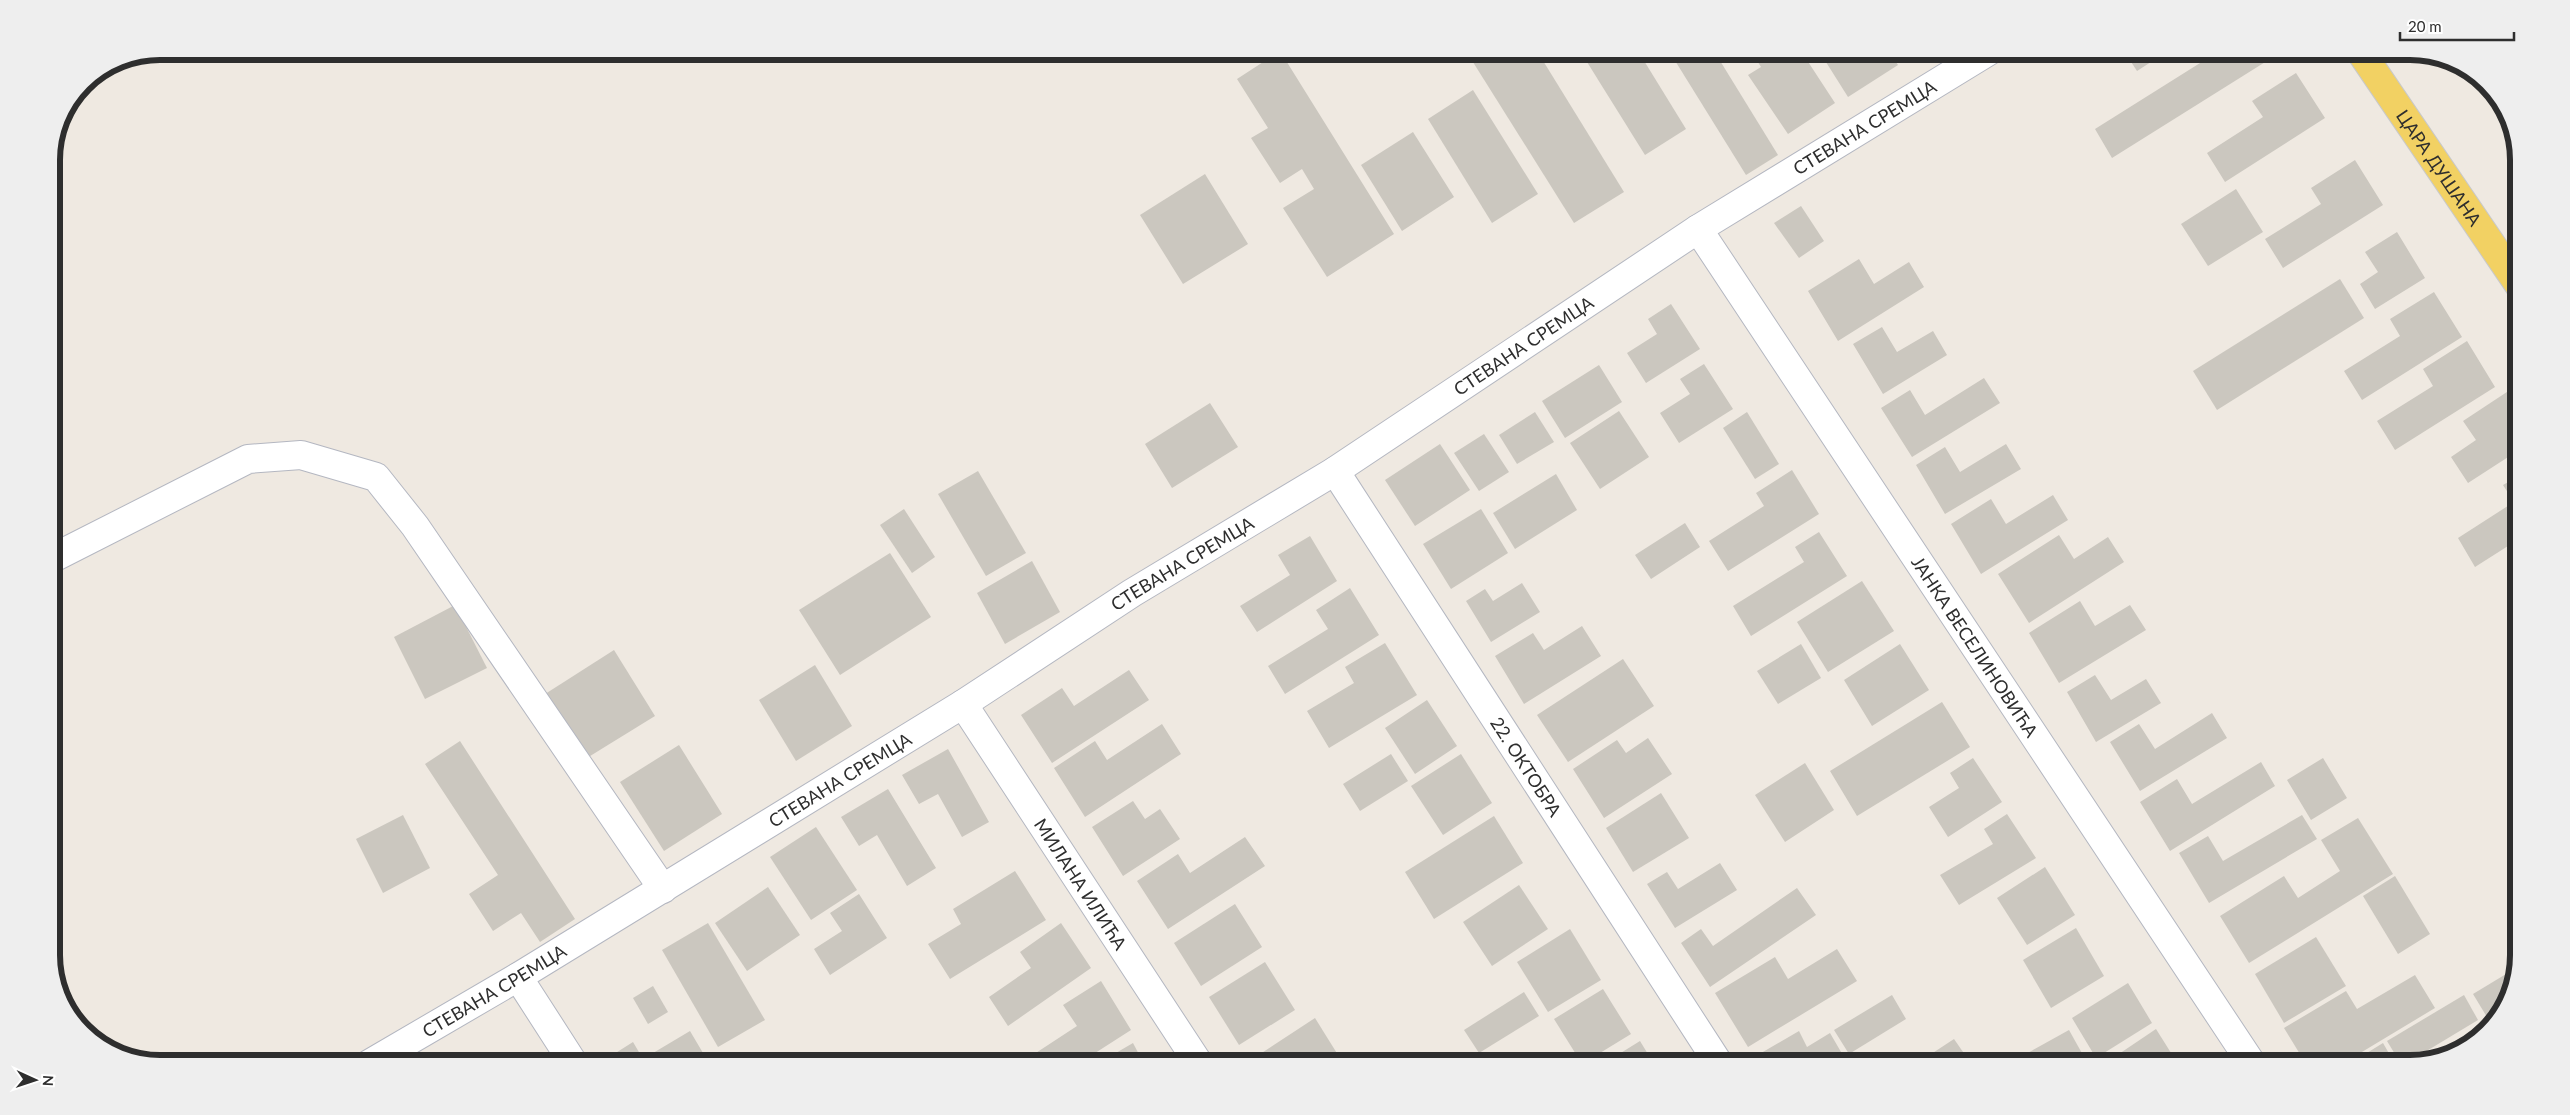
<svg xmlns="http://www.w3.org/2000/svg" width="2570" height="1115" viewBox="0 0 2570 1115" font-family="Lato,sans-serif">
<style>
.building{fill:#cbc7bf}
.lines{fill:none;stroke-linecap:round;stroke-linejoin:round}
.minor-casing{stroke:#b4b7c1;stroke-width:30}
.major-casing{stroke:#c9c9c9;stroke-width:30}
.minor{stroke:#fff;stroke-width:28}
.major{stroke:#f2d163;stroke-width:28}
.labels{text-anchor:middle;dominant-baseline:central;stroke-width:4;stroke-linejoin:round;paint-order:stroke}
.street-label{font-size:18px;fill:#2e2e2e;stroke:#fff}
.rim{fill:none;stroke:#2e2e2e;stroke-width:6}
</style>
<rect width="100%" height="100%" fill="#efe9e1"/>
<g class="building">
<path d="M1280,51L1394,234L1327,277L1283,208L1314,189L1302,169L1280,183L1251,138L1268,128L1237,79Z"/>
<path d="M1466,51H1537L1624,192L1574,223Z"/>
<path d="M1586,51H1638L1686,129L1645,155L1582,54Z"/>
<path d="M1669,51H1714L1778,155L1746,175Z"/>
<path d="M1751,51H1801L1835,103L1788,134L1748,75L1761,67Z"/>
<path d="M1819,51H1889L1898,65L1848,97Z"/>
<path d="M2124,51H2168L2137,71Z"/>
<path d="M2215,51H2276L2278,54L2112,158L2095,129L2216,53Z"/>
<path d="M2296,73L2325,118L2225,182L2207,153L2263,117L2252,101Z"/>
<path d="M1473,90L1538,194L1492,223L1428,119Z"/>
<path d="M1413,132L1454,197L1402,231L1361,165Z"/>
<path d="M2355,160L2383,205L2283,268L2265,239L2321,204L2311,188Z"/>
<path d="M1205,174L1248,244L1183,284L1140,215Z"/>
<path d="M2236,189L2263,232L2208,266L2181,224Z"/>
<path d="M1801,206L1824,241L1799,258L1774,223Z"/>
<path d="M2397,232L2425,278L2375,309L2360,284L2378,272L2365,252Z"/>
<path d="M1859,259L1874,284L1909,262L1924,287L1838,341L1808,291Z"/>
<path d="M2340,279L2364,318L2217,410L2193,371Z"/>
<path d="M2434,292L2462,337L2362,400L2344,371L2400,336L2390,319Z"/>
<path d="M1671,304L1700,349L1646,383L1627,353L1657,334L1648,319Z"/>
<path d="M1882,327L1897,352L1933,331L1947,355L1883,394L1853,344Z"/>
<path d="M2467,341L2495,387L2395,450L2377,421L2433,386L2423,369Z"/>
<path d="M1704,364L1733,409L1679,443L1660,413L1690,394L1680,379Z"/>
<path d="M1599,365L1622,402L1565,438L1542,401Z"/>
<path d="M1984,378L2000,403L1912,457L1881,408L1910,390L1925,415Z"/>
<path d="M2513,388L2519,397V450L2468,483L2451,457L2476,440L2463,421Z"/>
<path d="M1210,403L1238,447L1172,488L1145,444Z"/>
<path d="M1619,411L1649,457L1600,489L1570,443Z"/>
<path d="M1535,412L1554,442L1517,464L1499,435Z"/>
<path d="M1747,412L1779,464L1755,479L1723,428Z"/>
<path d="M1484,434L1509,472L1479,491L1454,453Z"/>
<path d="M1440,444L1470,490L1415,526L1385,480Z"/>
<path d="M2006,444L2021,469L1945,514L1916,465L1945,447L1960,472Z"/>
<path d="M1792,470L1819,514L1728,571L1709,541L1764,506L1756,493Z"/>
<path d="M978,471L1026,553L986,576L938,494Z"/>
<path d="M1556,474L1577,510L1515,549L1493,513Z"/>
<path d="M2519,476V539L2475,567L2458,538L2514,502L2503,485Z"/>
<path d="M2053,495L2068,520L1981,574L1951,524L1991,499L2006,524Z"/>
<path d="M904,509L935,557L912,573L880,525Z"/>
<path d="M1481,509L1508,553L1451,589L1423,544Z"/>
<path d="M1685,523L1700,547L1651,579L1635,555Z"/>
<path d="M1819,532L1847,576L1751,636L1733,606L1804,562L1795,547Z"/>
<path d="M2059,535L2074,559L2108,537L2124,562L2029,623L1998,574Z"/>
<path d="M1310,536L1337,581L1257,632L1240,606L1290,575L1278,555Z"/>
<path d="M890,553L931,617L840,675L799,610Z"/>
<path d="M1032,561L1060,612L1005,644L977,593Z"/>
<path d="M1862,581L1894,631L1828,672L1797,622Z"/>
<path d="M1522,583L1540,612L1491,642L1466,601L1485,589L1493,601Z"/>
<path d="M1350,588L1379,635L1285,694L1268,666L1328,629L1316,610Z"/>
<path d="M2080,601L2095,626L2130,605L2146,630L2059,683L2029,633Z"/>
<path d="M455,605L487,668L425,699L394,637Z"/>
<path d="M1582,626L1601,656L1524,704L1495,656L1533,633L1544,650Z"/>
<path d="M1385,643L1417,695L1329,748L1307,711L1354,683L1345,667Z"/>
<path d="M1801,644L1821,678L1778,704L1757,671Z"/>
<path d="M1900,644L1929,690L1872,726L1844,680Z"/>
<path d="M614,650L655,716L582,761L542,696Z"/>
<path d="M1623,659L1654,706L1568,762L1537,715Z"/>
<path d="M815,665L852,726L796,761L759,700Z"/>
<path d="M1129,670L1149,700L1052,763L1021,715L1062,688L1074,706Z"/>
<path d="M2095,675L2111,700L2146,679L2161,703L2096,742L2067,692Z"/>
<path d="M1427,700L1457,746L1415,774L1385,728Z"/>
<path d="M1942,702L1970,747L1857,816L1830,771Z"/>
<path d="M2212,713L2227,738L2140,791L2110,742L2139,724L2155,749Z"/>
<path d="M1162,724L1181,754L1085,817L1054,768L1095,741L1107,760Z"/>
<path d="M1648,738L1672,774L1604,818L1573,769L1617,740L1626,753Z"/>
<path d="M460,741L575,919L540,942L521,913L493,931L469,894L498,875L425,764Z"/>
<path d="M679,745L722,814L664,851L620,782Z"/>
<path d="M948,749L989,822L962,837L938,794L919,804L902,775Z"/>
<path d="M1391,754L1408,781L1360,811L1343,784Z"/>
<path d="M1461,754L1492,803L1443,835L1411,786Z"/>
<path d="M1973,758L2002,802L1948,837L1929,807L1959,788L1950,773Z"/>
<path d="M2323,758L2347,798L2311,820L2287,780Z"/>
<path d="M2261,762L2275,786L2170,851L2140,802L2177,779L2192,804Z"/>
<path d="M1805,763L1834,810L1785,842L1755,795Z"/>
<path d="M888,789L936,868L907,886L877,835L859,846L841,817Z"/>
<path d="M1661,793L1689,838L1633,872L1606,828Z"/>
<path d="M1133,801L1145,819L1160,809L1180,839L1123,876L1092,827Z"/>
<path d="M2007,814L2036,858L1959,905L1940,875L1993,844L1984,829Z"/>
<path d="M403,815L430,868L383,893L356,839Z"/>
<path d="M2302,815L2317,839L2209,903L2179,853L2208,836L2223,861Z"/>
<path d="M1494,816L1523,863L1434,919L1405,872Z"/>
<path d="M2358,818L2393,874L2249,963L2220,916L2284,876L2298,898L2340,871L2321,840Z"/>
<path d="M816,827L857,890L811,920L770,857Z"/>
<path d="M1245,837L1265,866L1168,929L1137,881L1178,854L1190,873Z"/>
<path d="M1720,863L1737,890L1675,928L1647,884L1667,872L1678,889Z"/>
<path d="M2045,867L2075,915L2027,945L1997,898Z"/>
<path d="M1015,871L1046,920L950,979L928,944L961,924L953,909Z"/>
<path d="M2395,876L2430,934L2398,954L2363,896Z"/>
<path d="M1519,885L1548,929L1492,966L1463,922Z"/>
<path d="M768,887L800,935L747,971L715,923Z"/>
<path d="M1797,888L1816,915L1710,987L1681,943L1701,929L1713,946Z"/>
<path d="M859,894L887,938L830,975L814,949L842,931L830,913Z"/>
<path d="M1235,904L1262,947L1201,986L1174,943Z"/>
<path d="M708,923L765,1020L718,1047L662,950Z"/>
<path d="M1061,923L1091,968L1008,1026L989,997L1031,968L1020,952Z"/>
<path d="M2076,928L2104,976L2051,1008L2023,960Z"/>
<path d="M1570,929L1601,980L1548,1012L1517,962Z"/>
<path d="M2316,937L2346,986L2284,1023L2255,974Z"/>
<path d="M1837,949L1857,981L1748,1047L1715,993L1775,957L1788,979Z"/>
<path d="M1265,962L1295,1010L1239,1045L1209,997Z"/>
<path d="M2516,968L2511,997L2490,1022L2473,994Z"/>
<path d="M2415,975L2435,1008L2342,1064H2306L2284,1028L2346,991L2357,1009Z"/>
<path d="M1101,981L1131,1030L1078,1064H1019L1077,1026L1063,1005Z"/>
<path d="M2128,983L2152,1023L2096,1058L2072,1018Z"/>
<path d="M653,986L668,1012L648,1024L633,998Z"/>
<path d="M1603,989L1631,1034L1582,1064L1554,1019Z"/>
<path d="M1524,992L1539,1016L1479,1053L1464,1030Z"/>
<path d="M1892,995L1906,1019L1849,1054L1834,1030Z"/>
<path d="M2464,995L2478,1020L2405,1064H2401L2387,1041Z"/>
<path d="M1315,1018L1343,1063L1258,1064L1254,1058Z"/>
<path d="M2156,1029L2178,1064H2104Z"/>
<path d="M2069,1030L2088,1064H2008Z"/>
<path d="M690,1031L703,1053L684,1064H620L614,1054L633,1042L643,1059Z"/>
<path d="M1799,1031L1807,1047L1830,1033L1848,1064H1760L1756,1056Z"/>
<path d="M1954,1039L1970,1062L1916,1064Z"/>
<path d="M1640,1041L1654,1064H1603Z"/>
<path d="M1133,1043L1144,1064H1097Z"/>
<path d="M2383,1043L2395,1064H2349Z"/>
</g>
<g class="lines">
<g class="minor-casing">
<g id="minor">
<path id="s1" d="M1698,229L2252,1064"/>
<path id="s2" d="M1335,471L1719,1064"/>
<path d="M51,559L248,459L301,455L376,477L415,526L663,889"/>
<path id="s3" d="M963,704L1199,1064"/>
<path d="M518,977L574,1064"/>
<path id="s4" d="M369,1064L518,977L963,704L1132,593L1335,471L1698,229L1989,51"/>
</g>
</g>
<g class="major-casing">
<g id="major">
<path id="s5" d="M2360,51L2519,285"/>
</g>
</g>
<use href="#minor" class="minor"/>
<use href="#major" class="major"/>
</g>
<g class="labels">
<g class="street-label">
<text stroke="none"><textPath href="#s4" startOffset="1765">СТЕВАНА СРЕМЦА</textPath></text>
<text stroke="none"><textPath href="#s5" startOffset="141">ЦАРА ДУШАНА</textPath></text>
<text stroke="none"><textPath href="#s4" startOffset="1360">СТЕВАНА СРЕМЦА</textPath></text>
<text stroke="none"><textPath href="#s4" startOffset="955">СТЕВАНА СРЕМЦА</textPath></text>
<text stroke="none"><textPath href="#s1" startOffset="501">ЈАНКА ВЕСЕЛИНОВИЋА</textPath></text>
<text stroke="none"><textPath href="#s2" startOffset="352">22. ОКТОБРА</textPath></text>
<text stroke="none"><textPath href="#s4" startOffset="550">СТЕВАНА СРЕМЦА</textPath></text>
<text stroke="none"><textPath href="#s3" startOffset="215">МИЛАНА ИЛИЋА</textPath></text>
<text stroke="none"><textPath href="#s4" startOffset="145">СТЕВАНА СРЕМЦА</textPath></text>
</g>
</g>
<path d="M0 0H2570V1115H0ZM160 60H2410A100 100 0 0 1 2510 160V955A100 100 0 0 1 2410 1055H160A100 100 0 0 1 60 955V160A100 100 0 0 1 160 60Z" fill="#eee" fill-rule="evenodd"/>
<path class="rim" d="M160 60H2410A100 100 0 0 1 2510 160V955A100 100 0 0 1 2410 1055H160A100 100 0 0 1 60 955V160A100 100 0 0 1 160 60Z"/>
<g transform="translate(35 1080) rotate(93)" stroke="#ffffff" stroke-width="4" paint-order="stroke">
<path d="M0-4L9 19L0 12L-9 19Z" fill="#2e2e2e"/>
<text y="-8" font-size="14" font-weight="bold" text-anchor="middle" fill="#2e2e2e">N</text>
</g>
<path d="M2400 32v8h114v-8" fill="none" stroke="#2e2e2e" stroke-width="2.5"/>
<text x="2408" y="32" font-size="15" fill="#2e2e2e" stroke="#ffffff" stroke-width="4" paint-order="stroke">20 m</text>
</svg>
